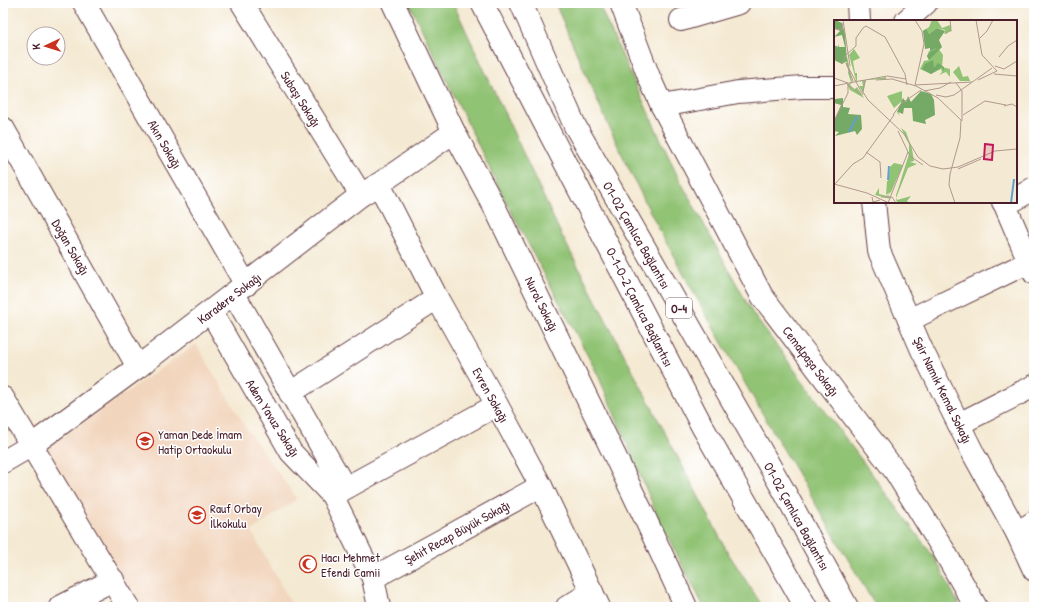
<svg xmlns="http://www.w3.org/2000/svg" width="1037" height="610" viewBox="0 0 1037 610" font-family="'Patrick Hand',sans-serif">
<style>
.built{fill:#f2d5bd}
.green{fill:#91c374;stroke:#6e7150}
.lines{fill:none;stroke-linecap:round;stroke-linejoin:round}
.minor-casing{stroke:#643d44;stroke-width:24}
.secondary-casing{stroke:#643d44;stroke-width:24}
.trunk-casing{stroke:#643d44;stroke-width:24}
.minor{stroke:#fff;stroke-width:22}
.secondary{stroke:#fff;stroke-width:22}
.trunk{stroke:#fff;stroke-width:22}
.labels{text-anchor:middle;dominant-baseline:central;stroke-width:3;stroke-linejoin:round;paint-order:stroke}
.shield{fill:#fff;stroke:#80626b;stroke-width:1}
.shield-label{font-size:12px;font-weight:bold;fill:#4a1f2b}
.street-label{font-size:13px;fill:#4a1f2b;stroke:#fff}
.poi-label{font-size:13px;fill:#4a1f2b;stroke:#fff;text-anchor:start}
.inset-river{fill:none;stroke:#619fd2;stroke-width:2}
.inset-road{fill:none;stroke:#b0988f;stroke-width:1}
.view{fill:#c2185b;fill-opacity:0.15;stroke:#c2185b;stroke-width:2}
.inset-edge{fill:none;stroke:#4a1f2b;stroke-width:2}
</style>
<rect width="100%" height="100%" fill="#fff"/>
<filter id="ink" filterUnits="userSpaceOnUse"><feTurbulence type="fractalNoise" baseFrequency=".025" numOctaves="2"/><feDisplacementMap in="SourceGraphic" scale="8" xChannelSelector="R" yChannelSelector="G"/><feConvolveMatrix kernelMatrix="1 2 1 2 8 2 1 2 1" color-interpolation-filters="sRGB"/></filter>
<filter id="wash" filterUnits="userSpaceOnUse"><feTurbulence type="fractalNoise" baseFrequency=".012" numOctaves="4" result="noise"/><feDisplacementMap in="SourceGraphic" scale="16" xChannelSelector="R" yChannelSelector="G"/><feGaussianBlur stdDeviation="0.9" result="paint"/><feColorMatrix in="noise" values="0 0 0 0 0 0 0 0 0 0 0 0 0 0 0 0 0 1.4 0 .05"/><feComposite in="paint" operator="in"/></filter>
<g filter="url(#wash)">
<rect width="100%" height="100%" fill="#f4e9d2"/>
<path class="built" d="M196,344L248,431L297,499L251,531L293,607H139L95,531L43,451Z"/>
<g class="green">
<path d="M409,3H453L561,234L728,553L763,607H704L660,522L598,375L506,202Z"/>
<path d="M555,3H598L677,175L753,314L936,560L960,607H876C803,482 728,358 660,231C621,157 588,80 555,3Z"/>
</g>
</g>
<g filter="url(#ink)">
<g class="lines">
<g class="minor-casing">
<g id="minor">
<path d="M84,3L246,285"/>
<path d="M242,3L361,195"/>
<path d="M858,3L859,21"/>
<path d="M681,20L739,3"/>
<path d="M906,21L926,3"/>
<path d="M662,106L738,92L803,87H835"/>
<path d="M3,128L138,367"/>
<path d="M379,184L437,298L497,405L541,486L599,607"/>
<path d="M1016,199L1034,188"/>
<path d="M874,202L879,251L922,350L974,455L1017,533L1034,570"/>
<path d="M1003,202L1005,205L1034,273"/>
<path d="M234,294L345,488"/>
<path d="M211,312L291,452L332,495L373,578L379,607"/>
<path d="M909,320L1029,262"/>
<path d="M290,393L437,298"/>
<path d="M3,398L128,607"/>
<path d="M959,424L1034,386"/>
<path d="M3,462L32,445L138,367L361,195L379,184L454,132"/>
<path d="M333,495L497,405"/>
<path d="M1017,533L1034,522"/>
<path d="M373,578L541,486"/>
<path d="M60,607L113,580"/>
<path d="M567,607L592,592"/>
</g>
</g>
<g class="secondary-casing">
<g id="secondary">
<path d="M393,3L454,132L496,210L644,516L686,607"/>
<path d="M621,3L649,77L662,106L762,296L895,471L943,549L976,607"/>
</g>
</g>
<g class="trunk-casing">
<g id="trunk">
<path d="M482,3L702,426L806,607"/>
<path d="M521,3L575,126L784,491L847,607"/>
</g>
</g>
<use href="#minor" class="minor"/>
<use href="#secondary" class="secondary"/>
<use href="#trunk" class="trunk"/>
</g>
</g>
<defs>
<g id="school-ring" transform="scale(0.9)"><circle r="9.5" fill="#fff" stroke="#c8321e" stroke-width="1.5"/><path d="M0-5L7-2L0 1L-7-2ZM-4 1L0 2.5L4 1V4Q0 6-4 4Z" fill="#c8321e"/></g>
<g id="mosque-ring" transform="scale(0.9)"><circle r="9.5" fill="#fff" stroke="#c8321e" stroke-width="1.5"/><path d="M3.5-4.9A6 6 0 1 0 3.5 4.9A5 5 0 1 1 3.5-4.9Z" fill="#c8321e"/></g>
</defs>
<g fill-rule="evenodd">
<use href="#school-ring" x="145" y="441"/>
<use href="#school-ring" x="197" y="515"/>
<use href="#mosque-ring" x="308" y="564"/>
</g>
<g class="labels">
<rect class="shield" x="666" y="298" width="26" height="20" rx="3"/>
<g class="shield-label">
<text x="679" y="308">O-4</text>
</g>
<g class="street-label">
<text transform="translate(301 99) rotate(58)">Subaşı Sokağı</text>
<text transform="translate(165 144) rotate(60)">Akın Sokağı</text>
<text transform="translate(637 235) rotate(60)">O1-O2 Çamlıca Bağlantısı</text>
<text transform="translate(71 247) rotate(60)">Doğan Sokağı</text>
<text transform="translate(229 298) rotate(-37)">Karadere Sokağı</text>
<text transform="translate(542 304) rotate(64)">Nurol Sokağı</text>
<text transform="translate(640 307) rotate(63)">O-1-O-2 Çamlıca Bağlantısı</text>
<text transform="translate(811 361) rotate(53)">Cemalpaşa Sokağı</text>
<text transform="translate(943 390) rotate(64)">Şair Namık Kemal Sokağı</text>
<text transform="translate(491 395) rotate(61)">Evren Sokağı</text>
<text transform="translate(273 418) rotate(58)">Adem Yavuz Sokağı</text>
<text transform="translate(797 516) rotate(61)">O1-O2 Çamlıca Bağlantısı</text>
<text transform="translate(457 532) rotate(-29)">Şehit Recep Büyük Sokağı</text>
</g>
<g class="poi-label">
<text x="158" y="434">Yaman Dede İmam<tspan x="158" dy="15">Hatip Ortaokulu</tspan></text>
<text x="210" y="508">Rauf Orbay<tspan x="210" dy="15">İlkokulu</tspan></text>
<text x="321" y="557">Hacı Mehmet<tspan x="321" dy="15">Efendi Camii</tspan></text>
</g>
</g>
<g transform="translate(834 20)">
<rect width="183" height="183" fill="#f4e9d2"/>
<path d="M98,0H103L108,8L116,5L118,11L110,14L111,10L103,8L95,14L89,11L95,7ZM104,28L109,35L108,47L116,49V57L112,52L105,55L108,52L107,49L97,54L86,49L90,41L95,40L93,36L95,31ZM20,29L26,38L19,41L21,53H23V61L52,57V59L32,60L29,73L25,66H29L28,61H20L16,65L20,70L23,67L30,78L16,70L13,64L19,63L17,62L14,53L15,48L12,45L13,36L18,60L17,54L18,62L22,60L15,35ZM125,46L129,57L134,56L136,61H126L119,52ZM68,71V81L60,88L53,76ZM67,108L72,112L78,129L80,141L76,142L83,144L74,148L62,178L63,180L77,176L73,181L75,183H64L62,180V175L65,166L75,134V124ZM60,143L69,145L57,172L54,175L57,179L41,175L45,168V174L53,176L56,172L52,175L53,161L42,160L54,161L56,147Z" fill="#91c374"/>
<path d="M1,0L8,3L11,14L13,41L8,44L0,40V25L4,27L5,24V27H11L8,15L0,17L6,11L0,8ZM103,8L111,11L105,20L108,27L95,40L93,36L96,32L103,28L96,31V28L91,29L89,11L92,9L95,14ZM99,40L100,48L104,43L110,47V51L108,47L97,54L88,49L91,44ZM87,71L97,74L100,80L101,95L91,100L92,104L79,101L78,88H70L69,94L64,92L66,96L63,92L69,78L72,82L74,76L77,82ZM0,76L1,79L9,78V87L16,88L14,94L27,95L28,109L23,115L21,111L1,116L5,112L0,111V101L7,85L0,83Z" fill="#74a966"/>
<path class="inset-river" d="M15,112L23,96M54,160L55,146M177,183L180,159"/>
<path class="inset-road" d="M9,0L16,46M81,0L88,11L90,24L81,65M142,0L148,35L163,51L144,60M29,8L32,6L51,17L71,54L73,65M1,9L8,10L9,3M112,14L117,8L116,0M145,19L153,11L159,0M165,37L174,26L183,20M8,44L11,36L22,26V18L29,8M161,46L170,49L183,41M160,54L183,56M0,58L14,63M42,60L58,59L82,66L104,78L127,100L126,118L116,154L115,165L121,183M19,61L12,43L29,75M31,61L29,72L34,80L70,114L84,137L96,146L109,149L124,147L161,131L183,129M15,63L53,56L72,59M122,63L128,71V101M13,64L27,74M81,65L138,62M0,66L15,63M90,71L106,68L117,62M102,75L112,77L120,75L158,48M170,86L178,84L183,87M59,95L67,84L87,70M129,95L151,81L172,85M0,101L14,73V64M64,111L76,136L89,145M32,132L46,142L47,158M124,149L147,139M0,164L33,173L55,183M0,165L19,144L29,138L60,95M38,177L39,182L46,180M47,177H58L62,183M54,183L74,132"/>
<path class="view" d="M151,124L159,125L158,140L150,139Z"/>
<rect width="183" height="183" class="inset-edge"/>
</g>
<rect width="1037" height="610" fill="none" stroke="#fff" stroke-width="16"/>
<g transform="translate(46 46) rotate(266)"><circle r="19" fill="#ffffff" stroke="#b7a5aa"/>
<path d="M0-3L7 15L0 10L-7 15Z" fill="#c8321e"/>
<text y="-6" font-size="11" font-weight="bold" text-anchor="middle" fill="#4a1f2b">K</text>
</g>
</svg>
